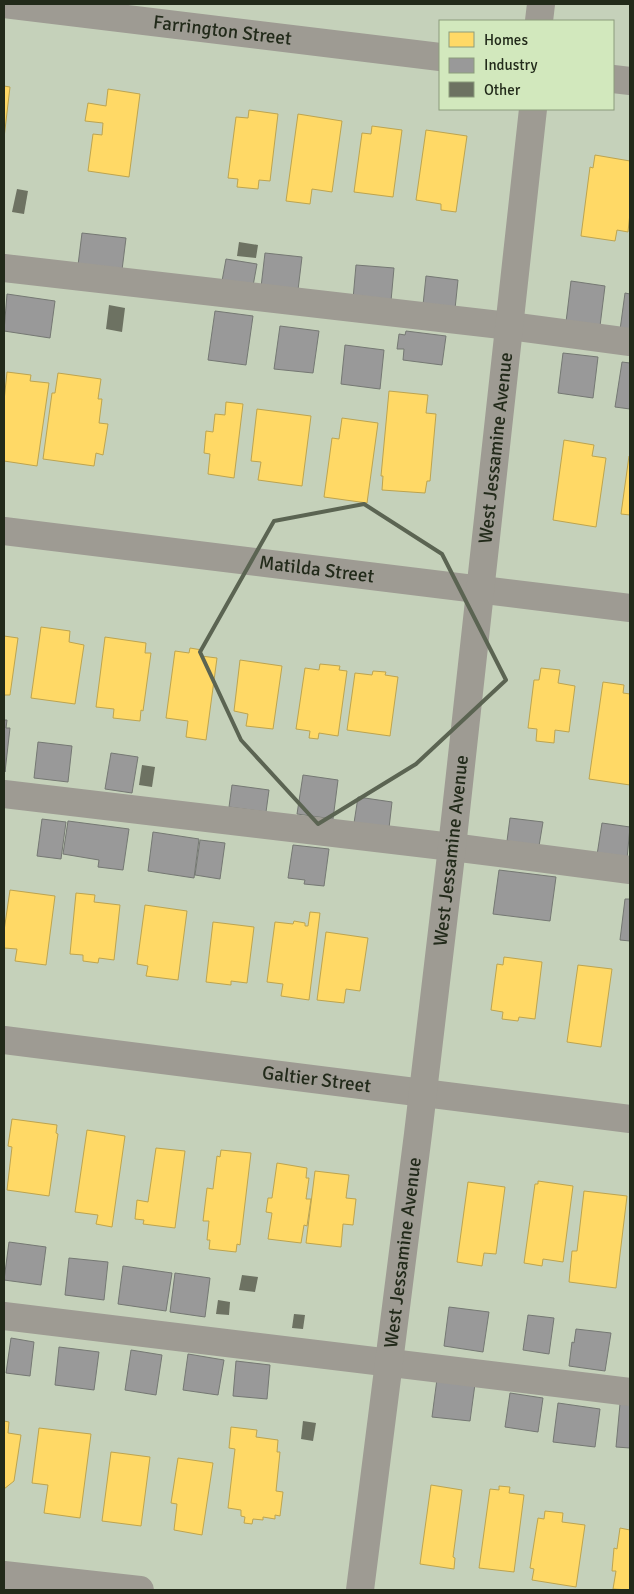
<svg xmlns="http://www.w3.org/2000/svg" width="634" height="1594" viewBox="0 0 634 1594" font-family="Signika,sans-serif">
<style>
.homes{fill:#ffd966;stroke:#bda44f}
.industry{fill:#999;stroke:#757873}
.building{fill:#6d7262}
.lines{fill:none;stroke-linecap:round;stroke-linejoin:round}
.minor{stroke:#9e9b93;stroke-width:28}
.marked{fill:none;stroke:#5b6452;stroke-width:4;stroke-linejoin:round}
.labels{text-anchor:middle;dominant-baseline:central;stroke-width:5;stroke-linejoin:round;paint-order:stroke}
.street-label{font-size:19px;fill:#222a1a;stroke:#d2e8bd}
</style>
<rect width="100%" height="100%" fill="#c5d1ba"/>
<g class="homes">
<path d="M4,86L10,87L4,138Z"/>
<path d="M108,89L140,94L129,177L88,171L93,134L102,135L103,123L85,121L88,103L106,106Z"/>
<path d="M249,110L278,114L270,181L259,180L258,189L237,187L238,179L228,178L236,117L248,118Z"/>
<path d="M298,114L342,121L332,192L312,189L310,204L286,201Z"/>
<path d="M372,126L402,130L393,197L354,192L362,133L371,134Z"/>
<path d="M426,130L467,136L456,212L441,210V204L416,200Z"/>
<path d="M595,155L630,161V213L628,232L617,230L615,241L581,236L590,167L593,168Z"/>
<path d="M7,372L31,375L30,381L49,383L37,466L4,461V401Z"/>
<path d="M58,373L101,379L98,399H102L99,423L108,424L103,455L96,453L94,466L43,459L52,393H55Z"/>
<path d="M389,391L428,395L426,413L436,414L430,481H427L425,493L382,490L383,476H381Z"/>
<path d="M226,402L243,404L234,478L208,474L210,454L204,453L206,431L213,432L215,414L225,415Z"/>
<path d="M257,409L311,416L302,486L258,480L261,462L251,461Z"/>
<path d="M342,418L378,423L367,503L324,497L332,438L339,439Z"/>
<path d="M564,440L594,445L592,456L606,458L596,527L553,520Z"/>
<path d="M629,456H630V515L621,514Z"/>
<path d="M41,627L70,631L69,642L84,645L75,704L31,698Z"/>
<path d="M4,636L18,638L10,695H4Z"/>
<path d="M105,637L146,643L145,653H151L143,711L141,710L140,721L113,718L114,709L96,707Z"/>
<path d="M190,648L202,650L201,656L217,658L206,740L186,737L188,721L166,718L175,651L189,653Z"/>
<path d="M240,660L282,666L273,729L246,726L248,714L234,711Z"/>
<path d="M320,664L340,666L339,670L347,671L338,736L319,733L318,739L309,738L310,731L296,729L305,668L319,670Z"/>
<path d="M541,668L560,670L558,683L575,686L569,732L555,730L554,743L536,741L537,729L528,728L534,680H539Z"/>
<path d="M373,671L386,672L385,675L398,677L390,736L347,730L355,673L372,675Z"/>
<path d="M603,682L624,685L623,693L630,694V785L589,779Z"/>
<path d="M10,890L55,896L46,965L15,961L17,949L4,948V931Z"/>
<path d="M76,893L95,895L94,902L120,905L114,960L99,958L98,963L83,961V955L70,954Z"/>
<path d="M145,905L187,911L178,980L146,976L148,966L137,964Z"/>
<path d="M310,912L320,913L309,1000L281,996L283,984L267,982L275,922L293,924L294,921L305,923V926H308Z"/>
<path d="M213,922L254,927L247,983L231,981V985L206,982Z"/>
<path d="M326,932L368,938L360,991L346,989L344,1003L317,1000Z"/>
<path d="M504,957L542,962L535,1019L519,1017L518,1021L502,1019L503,1012L491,1010L497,964L503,965Z"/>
<path d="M578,965L612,969L601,1047L567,1042Z"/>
<path d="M12,1119L57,1125L56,1133L58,1134L49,1196L7,1190L12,1147L8,1146Z"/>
<path d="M87,1130L125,1136L112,1227L96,1224L98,1215L75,1212Z"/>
<path d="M156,1148L185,1151L175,1228L143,1224L144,1220L135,1219L137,1200L148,1202Z"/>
<path d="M221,1150L251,1153L240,1245L237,1244L236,1252L209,1249L210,1240H207L209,1221H203L207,1188L213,1189L217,1156L220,1157Z"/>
<path d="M277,1163L307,1168L306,1178H309L306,1199H311L307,1226L304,1225L301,1243L268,1239L272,1213L266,1212L268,1198H272Z"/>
<path d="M315,1171L349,1175L346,1198L356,1199L353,1225L343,1224L341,1247L306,1243Z"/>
<path d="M538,1181L573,1186L563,1262L543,1259L542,1266L524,1263L535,1184H538Z"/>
<path d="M468,1182L505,1187L496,1254L484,1253L482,1266L457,1262Z"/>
<path d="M584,1191L627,1196L616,1288L569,1282L572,1251H577Z"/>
<path d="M4,1421L9,1422L8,1433L21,1435L14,1481L4,1489Z"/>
<path d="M231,1427L257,1430L256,1437L278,1440L277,1452H280L276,1491L283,1492L280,1516L275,1515V1519L263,1517V1520L253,1519L252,1524L244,1523L245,1517L241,1516V1510L228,1508L235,1449L229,1448Z"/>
<path d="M39,1428L91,1434L80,1518L44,1513L48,1485L32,1483Z"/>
<path d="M111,1452L150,1457L141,1526L102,1521Z"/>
<path d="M178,1458L213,1463L202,1535L174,1530L177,1504L171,1503Z"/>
<path d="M431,1485L462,1490L453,1557L455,1558L454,1569L420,1564Z"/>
<path d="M499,1486L510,1487L509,1493L524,1495L514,1572L479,1568L490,1489L499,1490Z"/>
<path d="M545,1511L563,1513L562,1522L585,1525L576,1587L532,1580L534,1569L530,1568L538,1518L544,1519Z"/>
<path d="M620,1528L630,1530V1590L613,1589L616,1571H612L614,1548L617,1549Z"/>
</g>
<g class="industry">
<path d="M82,233L126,238L122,270L78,265Z"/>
<path d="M265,253L302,257L298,290L261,287Z"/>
<path d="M226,259L257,264L253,286L222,281Z"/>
<path d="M356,265L394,268L391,301L353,299Z"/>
<path d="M426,276L458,280L455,309L423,305Z"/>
<path d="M571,281L605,286L600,326L566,322Z"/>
<path d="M625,293L630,294V331L620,330Z"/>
<path d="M7,294L55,301L50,338L4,331Z"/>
<path d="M215,311L253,316L246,365L208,360Z"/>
<path d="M280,326L319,331L313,373L274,369Z"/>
<path d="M406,331L446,336L442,365L403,360L404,349H397L399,334L405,335Z"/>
<path d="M345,345L384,350L380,389L341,384Z"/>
<path d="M563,353L598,357L593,398L558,393Z"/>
<path d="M622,362L630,363V409L615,407Z"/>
<path d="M4,720H7L6,728H10L5,772Z"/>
<path d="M38,742L72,746L68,782L34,778Z"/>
<path d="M111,753L138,757L132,793L105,789Z"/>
<path d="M303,775L338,780L333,819L297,814Z"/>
<path d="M232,785L269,790L266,812L229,807Z"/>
<path d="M358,797L392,802L389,828L354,823Z"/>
<path d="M510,818L543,822L539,846L507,841Z"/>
<path d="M42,819L66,822L61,859L37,856Z"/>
<path d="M68,821L129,829L123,870L98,867L99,860L63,854Z"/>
<path d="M602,823L630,827L627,859L597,855Z"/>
<path d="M153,832L199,839L194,878L148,871Z"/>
<path d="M200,840L225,843L220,879L195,875Z"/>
<path d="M293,845L329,849L324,886L304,884L305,880L288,878Z"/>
<path d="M499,870L556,877L550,921L493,914Z"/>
<path d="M625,899H630V941L620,940Z"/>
<path d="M9,1242L46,1247L41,1285L4,1280Z"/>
<path d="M69,1258L108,1262L104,1300L65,1295Z"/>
<path d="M123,1266L172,1273L166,1311L118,1304Z"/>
<path d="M175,1273L210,1278L205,1317L170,1312Z"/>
<path d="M449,1307L489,1312L483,1352L444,1346Z"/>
<path d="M528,1315L554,1318L549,1354L523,1350Z"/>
<path d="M576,1329L611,1333L605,1371L569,1366L572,1342L574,1343Z"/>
<path d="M11,1338L34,1342L30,1376L6,1373Z"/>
<path d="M59,1347L99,1352L94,1390L55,1385Z"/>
<path d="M131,1350L162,1355L156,1395L125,1390Z"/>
<path d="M188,1354L224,1360L218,1395L183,1390Z"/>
<path d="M236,1361L270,1365L267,1399L233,1396Z"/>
<path d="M437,1379L475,1384L470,1421L432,1417Z"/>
<path d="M510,1393L543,1398L538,1432L505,1427Z"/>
<path d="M558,1403L600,1409L595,1447L553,1442Z"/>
<path d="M620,1404L630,1405V1448L616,1447Z"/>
</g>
<g class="building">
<path d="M17,189L28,191L24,214L12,212Z"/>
<path d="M239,242L258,245L256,258L237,256Z"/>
<path d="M109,305L125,308L122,332L106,329Z"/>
<path d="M142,765L155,767L152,787L139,785Z"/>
<path d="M242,1275L258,1277L255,1292L239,1290Z"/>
<path d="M218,1300L230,1302L229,1315L216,1314Z"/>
<path d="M294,1314L305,1315L303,1329L292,1328Z"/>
<path d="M303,1421L316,1423L313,1441L301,1439Z"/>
</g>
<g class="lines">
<g class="minor">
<path id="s1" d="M4,4L440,57"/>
<path d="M539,21L541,4"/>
<path d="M613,79L630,81"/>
<path d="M4,268L510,326L630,342"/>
<path id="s2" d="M4,531L630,608"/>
<path d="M4,794L452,847L630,870"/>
<path id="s3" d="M4,1040L630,1119"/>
<path d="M4,1316L630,1392"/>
<path d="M4,1575L140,1590"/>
<path id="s4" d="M360,1590L418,1134L452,847L533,109"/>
</g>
</g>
<path class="marked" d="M364,504L442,554L506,680L416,764L318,824L241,740L200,652L274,521Z"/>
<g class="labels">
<g class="street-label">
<text stroke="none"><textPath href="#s1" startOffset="220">Farrington Street</textPath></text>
<text stroke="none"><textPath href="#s4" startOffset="1150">West Jessamine Avenue</textPath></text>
<text stroke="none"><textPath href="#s2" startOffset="315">Matilda Street</textPath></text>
<text stroke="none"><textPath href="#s4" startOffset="745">West Jessamine Avenue</textPath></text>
<text stroke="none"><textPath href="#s3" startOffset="315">Galtier Street</textPath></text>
<text stroke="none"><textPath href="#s4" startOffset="340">West Jessamine Avenue</textPath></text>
</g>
</g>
<rect width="634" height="1594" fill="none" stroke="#222a1a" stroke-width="10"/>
<rect x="439" y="20" width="175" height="90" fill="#d2e8bd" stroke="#8c9c7c"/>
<rect x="449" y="32" width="25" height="15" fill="#ffd966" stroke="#8c9c7c"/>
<text x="484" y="45" font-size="15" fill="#222a1a">Homes</text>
<rect x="449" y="58" width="25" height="15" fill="#999999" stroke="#8c9c7c"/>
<text x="484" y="70" font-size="15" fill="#222a1a">Industry</text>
<rect x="449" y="82" width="25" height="15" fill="#6d7262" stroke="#8c9c7c"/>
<text x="484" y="95" font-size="15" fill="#222a1a">Other</text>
</svg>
